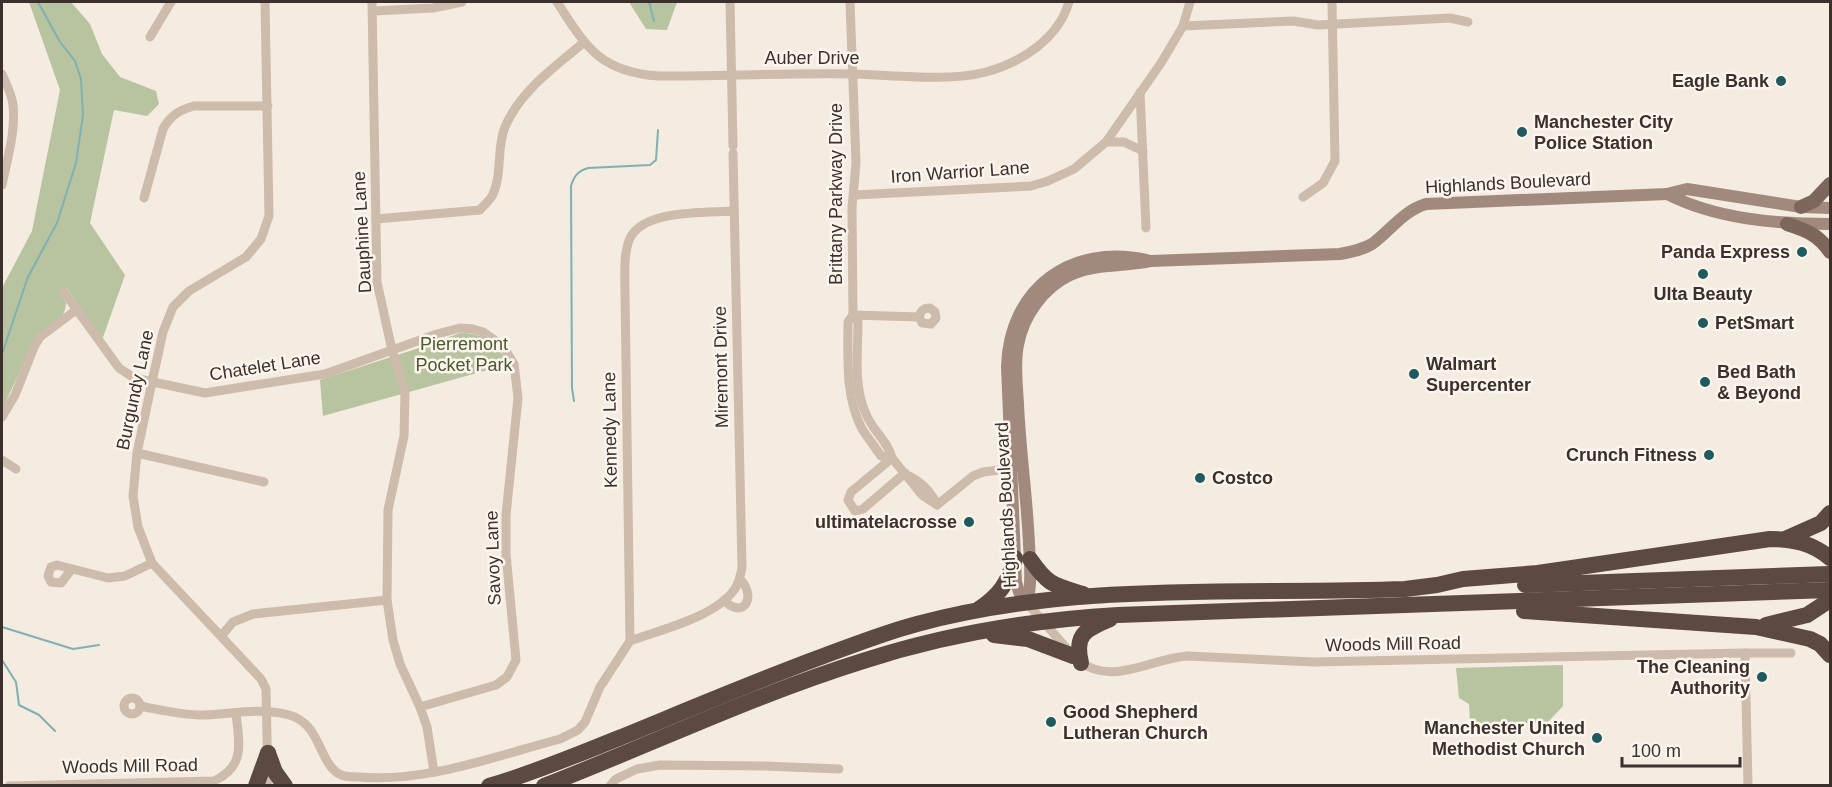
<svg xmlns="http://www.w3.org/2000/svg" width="1832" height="787" viewBox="0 0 1832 787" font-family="Arial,sans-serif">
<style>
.green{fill:#b8c4a0}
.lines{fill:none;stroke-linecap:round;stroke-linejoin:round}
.stream{stroke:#7fb0b2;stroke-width:2}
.street{stroke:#cdbbac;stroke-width:9}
.secondary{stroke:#a18a7d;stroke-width:12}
.primary{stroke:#7d675c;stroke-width:14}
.highway{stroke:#5c4a42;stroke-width:16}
.poi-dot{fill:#1f5a5e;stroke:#fbf5ee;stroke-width:2}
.labels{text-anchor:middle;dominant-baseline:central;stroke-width:5;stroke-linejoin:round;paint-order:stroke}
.street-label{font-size:18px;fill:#3b302b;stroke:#fbf5ee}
.poi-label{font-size:18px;font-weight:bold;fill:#3b302b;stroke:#fbf5ee;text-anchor:end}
.park-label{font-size:18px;fill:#4a5a2e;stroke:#fbf5ee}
</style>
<rect width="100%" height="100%" fill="#f4ebe1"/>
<g class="green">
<path d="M29,2H71L90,24L102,54L120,77L156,91L159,104L147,116L114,110L90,223L125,275L102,340L67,288L61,294L66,303L65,310L62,316L36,336L2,410V288L32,231L60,90Z"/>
<path d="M629,2H677L667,30L646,29Z"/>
<path d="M460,333C486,333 496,343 509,364L323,416L320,380L425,346Z"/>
<path d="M1563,665V706L1547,723L1470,724L1469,704L1459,698L1456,668Z"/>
</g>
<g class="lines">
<g class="stream">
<path d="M649,2L654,21"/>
<path d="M2,354L28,277L57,223L76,163L83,115L81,79L75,61L60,42L38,2"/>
<path d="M574,401L572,388L571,186C574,176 578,171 588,168L650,165L656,160L658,130"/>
<path d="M2,627L73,649L99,645"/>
<path d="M2,660L16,682L19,705L39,715L55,731"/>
</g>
<g class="street">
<path d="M265,2L269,216L261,239L246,257L189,291L173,307L163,332L152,382L137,453L133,496L138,527L152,563L261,679L266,689L268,786"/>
<path d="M372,2L377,282L392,350L405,392L404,436L388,510L387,600L393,640L400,664L420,707L427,727L434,772"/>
<path d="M557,2C586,47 600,72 659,76C724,76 789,73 854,74C894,75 948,82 986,72C1022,62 1058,39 1069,2"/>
<path d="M730,2L733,146"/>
<path d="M850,2L856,163L852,208L853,315L858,322C858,352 853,386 866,414C872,430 888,441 892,458L922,495L937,505"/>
<path d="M373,11L433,8L462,2"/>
<path d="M1183,26L1293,21L1318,25L1450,18L1468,22"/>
<path d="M150,37L171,2"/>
<path d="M2,74C6,83 12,95 13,105C16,131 7,160 2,185"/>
<path d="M1140,92L1146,228"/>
<path d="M1106,142H1124L1143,151"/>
<path d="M854,195L1031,186L1048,181L1074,169L1106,142L1161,63L1183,26L1190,2"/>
<path d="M1303,197L1323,183L1335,161L1332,2"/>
<path d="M144,198L163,129C170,116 179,110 194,106H268"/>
<path d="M376,219L480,210C484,205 489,201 492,196C503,175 496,148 505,127C520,91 554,68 583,43"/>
<path d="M64,292L119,368L134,378L205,393L325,374L437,334L460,328L473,329L483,332L503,346L514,364L518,398L506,515V554L516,660L507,677L496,685L420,707"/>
<path d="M853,315L848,322C848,358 845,397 862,429C868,438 875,447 881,456L892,458"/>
<path d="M853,315L919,317L922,323L931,324L936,318L935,312L930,308C923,308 921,311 919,317"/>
<path d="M2,417L15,395L34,347L40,337L76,310"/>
<path d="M137,453L264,482"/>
<path d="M892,458L851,492L848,500L855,511L863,509L905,473"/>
<path d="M2,460L16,469"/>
<path d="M909,476C922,482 930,491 937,504"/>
<path d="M937,505L973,476L983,472L1016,468"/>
<path d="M71,570L61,583L51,582L48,576L51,567L57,565L108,578L125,576L152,563"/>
<path d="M724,600C742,620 758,598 740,579"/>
<path d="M1027,603L1069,651"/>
<path d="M222,635L233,622L253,614L387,600"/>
<path d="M630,641C660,630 715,617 734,590C739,584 740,576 742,568L733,153"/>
<path d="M1745,653L1748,786"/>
<path d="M1079,661C1113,687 1151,658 1188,656L1314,662L1745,653H1791"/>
<circle cx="132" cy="706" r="8"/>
<path d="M140,706C161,710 182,715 203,715C232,714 260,707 289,715C322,724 318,764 341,775C346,777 353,777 359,777C425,783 496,756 560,739L578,730L585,722L600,687L630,641L625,293C625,276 623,254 630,238C645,209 706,213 734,211"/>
<path d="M9,786L214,781C246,766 239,743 236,713"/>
<path d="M610,786L616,779L637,769L660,765L764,766L839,769"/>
</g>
<g class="secondary">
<path d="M1667,194C1716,219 1776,224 1830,224"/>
<path d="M1027,603C1032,584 1030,564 1029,544C1027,497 1020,451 1018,404C1017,385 1014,364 1018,345C1023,316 1044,287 1070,275C1095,263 1125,267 1151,261L1340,254C1351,252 1362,250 1372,244C1391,230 1403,211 1426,204L1667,194L1687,189L1801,207L1830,208"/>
<path d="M1027,603L1019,592L1016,582L1007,367C1009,289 1071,243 1147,260"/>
</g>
<g class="primary">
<path d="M1801,207L1814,201L1830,184"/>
<path d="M1787,224C1806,230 1819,235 1830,252"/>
</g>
<g class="highway">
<path d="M1785,539L1821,523L1830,513"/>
<path d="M1030,559C1048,585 1053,585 1083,594"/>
<path d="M1525,585L1830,574"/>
<path d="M979,609C1000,595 1008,583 1015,558"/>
<path d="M1524,611L1756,627L1810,639L1820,644L1830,655"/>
<path d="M1766,625L1807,615L1830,600"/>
<path d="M994,635L1028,639L1073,656"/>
<path d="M1081,663C1074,634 1086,629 1110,619"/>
<path d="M268,753L275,772L285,786"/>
<path d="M256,786L268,753"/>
<path d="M489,786C534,773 576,755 619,738C685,711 751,683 818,658C851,646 883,633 917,624C1075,581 1243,595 1405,589L1437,585L1463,579L1538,573L1770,539C1793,539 1812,543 1830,558"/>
<path d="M544,786C650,745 754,695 863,661C946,634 1032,620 1118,615L1830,590"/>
</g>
</g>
<g class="poi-dot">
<circle cx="1781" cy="81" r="6"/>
<circle cx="1522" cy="132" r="6"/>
<circle cx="1802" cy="252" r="6"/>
<circle cx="1703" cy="274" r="6"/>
<circle cx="1703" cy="323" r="6"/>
<circle cx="1414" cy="374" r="6"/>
<circle cx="1705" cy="382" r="6"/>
<circle cx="1709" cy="455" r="6"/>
<circle cx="1200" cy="478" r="6"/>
<circle cx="969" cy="522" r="6"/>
<circle cx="1762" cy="677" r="6"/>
<circle cx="1051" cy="722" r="6"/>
<circle cx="1597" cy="738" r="6"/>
</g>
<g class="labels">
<g class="street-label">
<text x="812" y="58">Auber Drive</text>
<text transform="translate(960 172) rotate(-4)">Iron Warrior Lane</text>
<text transform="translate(1508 183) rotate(-3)">Highlands Boulevard</text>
<text transform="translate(836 194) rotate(-90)">Brittany Parkway Drive</text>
<text transform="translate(362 232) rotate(-93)">Dauphine Lane</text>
<text transform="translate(265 366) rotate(-9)">Chatelet Lane</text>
<text transform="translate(721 367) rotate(-91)">Miremont Drive</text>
<text transform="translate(135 390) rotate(-78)">Burgundy Lane</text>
<text transform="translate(610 430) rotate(-91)">Kennedy Lane</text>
<text transform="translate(1006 505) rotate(-93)">Highlands Boulevard</text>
<text transform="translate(493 558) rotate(-92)">Savoy Lane</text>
<text transform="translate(1393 644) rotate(-1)">Woods Mill Road</text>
<text transform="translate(130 766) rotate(-1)">Woods Mill Road</text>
</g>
<g class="poi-label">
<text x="1769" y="81">Eagle Bank</text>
<text x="1534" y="122" text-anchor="start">Manchester City<tspan x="1534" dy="21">Police Station</tspan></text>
<text x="1790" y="252">Panda Express</text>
<text x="1703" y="294" text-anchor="middle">Ulta Beauty</text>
<text x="1715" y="323" text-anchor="start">PetSmart</text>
<text x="1426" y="364" text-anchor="start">Walmart<tspan x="1426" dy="21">Supercenter</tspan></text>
<text x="1717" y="372" text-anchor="start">Bed Bath<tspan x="1717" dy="21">&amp; Beyond</tspan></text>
<text x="1697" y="455">Crunch Fitness</text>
<text x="1212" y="478" text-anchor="start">Costco</text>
<text x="957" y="522">ultimatelacrosse</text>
<text x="1750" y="667">The Cleaning<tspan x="1750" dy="21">Authority</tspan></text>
<text x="1063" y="712" text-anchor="start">Good Shepherd<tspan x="1063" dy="21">Lutheran Church</tspan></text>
<text x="1585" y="728">Manchester United<tspan x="1585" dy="21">Methodist Church</tspan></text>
</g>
<g class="park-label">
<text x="464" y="344">Pierremont<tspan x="464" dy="21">Pocket Park</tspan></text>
</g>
</g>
<rect width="1832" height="787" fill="none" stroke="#3b302b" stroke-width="6"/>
<path d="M1622 757v9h118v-9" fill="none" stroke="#3b302b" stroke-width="3"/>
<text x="1631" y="757" font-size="18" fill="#3b302b" stroke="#fbf5ee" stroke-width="4.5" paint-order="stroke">100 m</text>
</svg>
